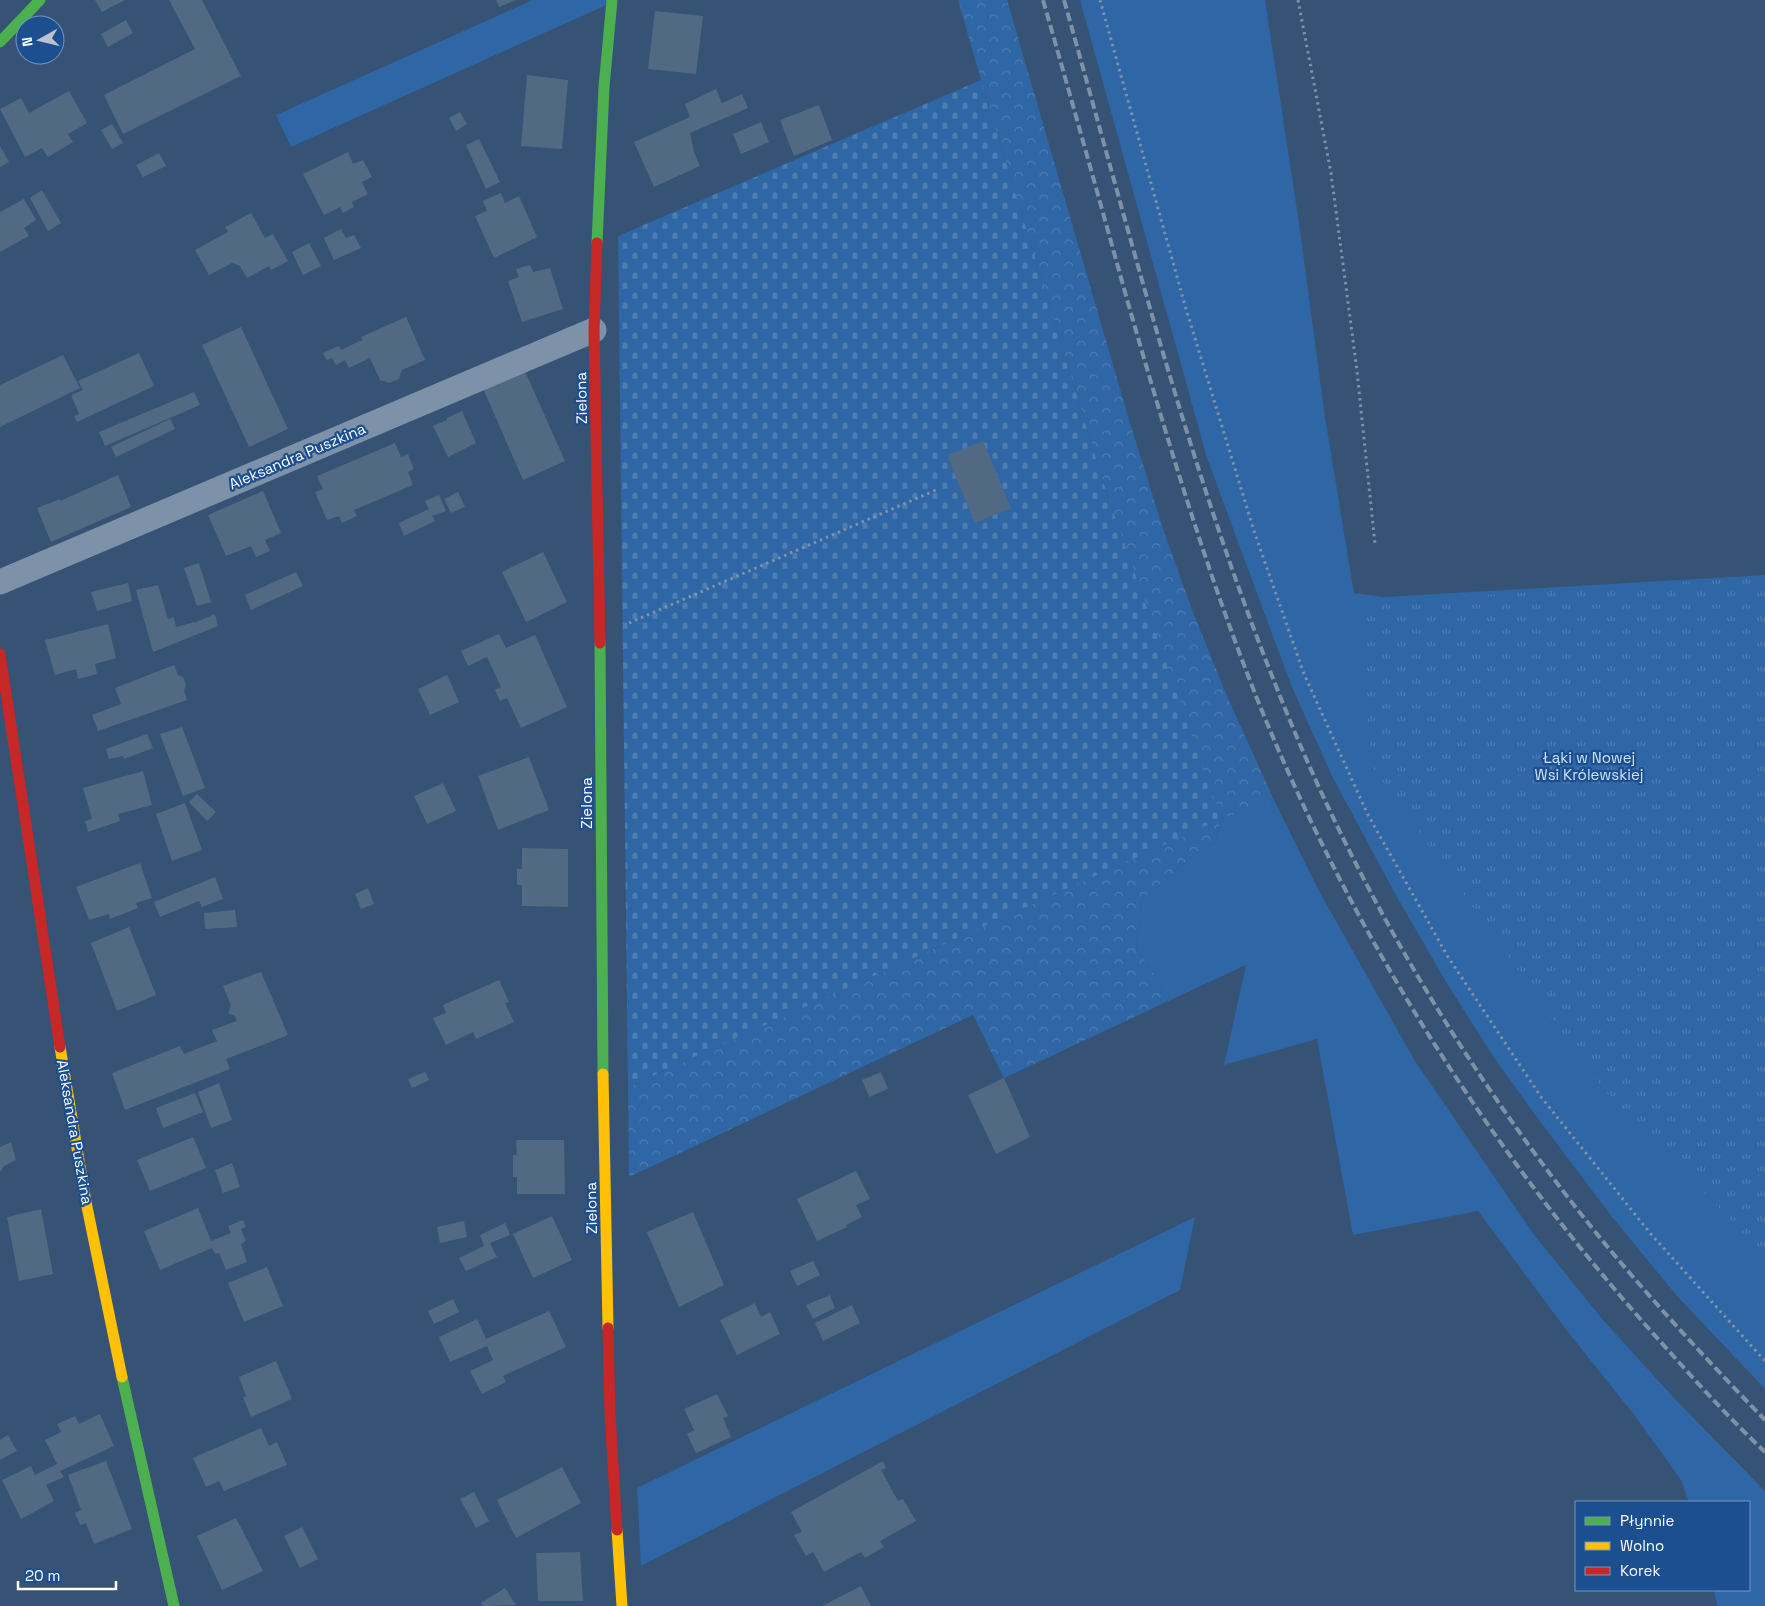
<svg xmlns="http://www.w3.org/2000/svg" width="1765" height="1606" viewBox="0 0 1765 1606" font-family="'Space Grotesk',sans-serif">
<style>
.green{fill:#2f66a5}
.forest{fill:url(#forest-crowns)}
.cemetery{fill:url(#cemetery-stones)}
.park{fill:url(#park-tufts)}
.building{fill:#526984}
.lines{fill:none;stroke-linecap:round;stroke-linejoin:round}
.path{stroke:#7d92a8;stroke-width:3;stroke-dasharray:2.5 4;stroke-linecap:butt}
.street{stroke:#7d92a8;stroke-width:25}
.fast{stroke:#4caf50;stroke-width:11}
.slow{stroke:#ffc107;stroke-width:11}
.jam{stroke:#c62828;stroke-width:11}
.rail{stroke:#7e92a7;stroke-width:4;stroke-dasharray:9 4;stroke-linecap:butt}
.labels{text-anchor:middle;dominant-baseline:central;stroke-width:4.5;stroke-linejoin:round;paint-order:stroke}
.street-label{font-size:15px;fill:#fff;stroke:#1b4f8f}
.park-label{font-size:15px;fill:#cfe3fa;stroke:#1b4f8f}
</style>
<defs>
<pattern id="forest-crowns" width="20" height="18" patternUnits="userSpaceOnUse" patternTransform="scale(1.25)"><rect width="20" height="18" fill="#2f66a5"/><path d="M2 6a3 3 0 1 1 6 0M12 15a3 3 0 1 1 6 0" fill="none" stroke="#4e7db2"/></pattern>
<pattern id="cemetery-stones" width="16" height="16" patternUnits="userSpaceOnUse" patternTransform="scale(1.25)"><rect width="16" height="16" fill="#2f66a5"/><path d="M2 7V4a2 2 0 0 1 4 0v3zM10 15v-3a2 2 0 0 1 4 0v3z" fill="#4e7db2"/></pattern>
<pattern id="park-tufts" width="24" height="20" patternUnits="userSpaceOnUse" patternTransform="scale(1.25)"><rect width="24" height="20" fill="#2f66a5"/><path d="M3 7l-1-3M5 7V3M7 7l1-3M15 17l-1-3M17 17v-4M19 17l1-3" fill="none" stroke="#4e7db2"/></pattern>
</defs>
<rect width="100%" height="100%" fill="#365274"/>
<g class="green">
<path d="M533,0H612L611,3L291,147L276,115Z"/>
<path d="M1080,0H1265L1299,223L1325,417L1354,593L1384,597L1765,575V1389L1677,1296L1612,1217L1533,1112L1493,1056L1446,982L1393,890L1332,776L1291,685L1207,458Z"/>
<path d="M1274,800L1319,891L1415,1061L1535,1236L1604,1321L1675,1399L1765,1491V1606H1717L1714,1590H1749V1502H1689L1681,1480L1635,1416L1564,1327L1478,1211L1353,1235L1317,1039L1224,1065L1246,965L1160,1005L1162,985L1136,948L1142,900L1186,861L1216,841L1221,819Z"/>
<path d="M1195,1217L1180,1290L641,1566L637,1488Z"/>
</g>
<path class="forest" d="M958,0H1007L1127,413L1164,532L1194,615L1227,696L1274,800L1221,819L1216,841L1186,861L1142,900L1136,948L1162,985L1160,1005L1004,1078L973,1015L629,1177L628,1087L1220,819L1106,491L981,80Z"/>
<path class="cemetery" d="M981,80L1106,491L1221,819L628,1087L618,236Z"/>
<path class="park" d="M1765,577V1255L1604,1090L1370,764L1363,603Z"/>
<g class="building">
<path d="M95,0H125L102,12Z"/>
<path d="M169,0H202L241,76L123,134L104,95L195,49Z"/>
<path d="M496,0H516L499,7Z"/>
<path d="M655,11L703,16L696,74L648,69Z"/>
<path d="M126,20L133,33L108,47L101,34Z"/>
<path d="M527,75L568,80L562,149L521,146Z"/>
<path d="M716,89L722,103L742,94L748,108L690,133L694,152L700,166L654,187L634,142L690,117L685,104Z"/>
<path d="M69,91L87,123L68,134L73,142L48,157L42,148L25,157L0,109L21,98L29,113Z"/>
<path d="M819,105L832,140L794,156L780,120Z"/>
<path d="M460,112L467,124L456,131L449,118Z"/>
<path d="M761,122L769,142L741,154L733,134Z"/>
<path d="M112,124L123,143L112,149L101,130Z"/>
<path d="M479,139L500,182L486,189L466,145Z"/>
<path d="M0,146L9,162L0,167Z"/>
<path d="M348,152L353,164L363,160L372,177L362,182L368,194L352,202L354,207L343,213L340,207L324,215L303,174Z"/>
<path d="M159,153L166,166L143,177L136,165Z"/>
<path d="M42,190L61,223L48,231L30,198Z"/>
<path d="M501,193L505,203L519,196L537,237L494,258L475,216L487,211L483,201Z"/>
<path d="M24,199L36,220L24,228L29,236L0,252V212Z"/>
<path d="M251,213L265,238L273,234L288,261L271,270L269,266L247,278L240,266L232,263L209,275L195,250L228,232L225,227Z"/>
<path d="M341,229L346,238L354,235L361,248L334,260L324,238Z"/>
<path d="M309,243L321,266L303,275L292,252Z"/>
<path d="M530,265L533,272L550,268L563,309L522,322L508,281L519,277L516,269Z"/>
<path d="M406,317L425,360L402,370L399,379L389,383L380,380L370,358L349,368L345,360L336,365L332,358L327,360L323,353L339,346L341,350L362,340L361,337Z"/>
<path d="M241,327L288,429L249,447L202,345Z"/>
<path d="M139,353L154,386L77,422L74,416L79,414L71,395L83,390L78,381Z"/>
<path d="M63,355L80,388L0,427V385Z"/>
<path d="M524,369L565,461L523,480L482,386Z"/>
<path d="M194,392L200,405L105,446L99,432Z"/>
<path d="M462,411L476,443L448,457L433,426L447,420V418Z"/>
<path d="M170,419L175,429L116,457L111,447Z"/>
<path d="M983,441L1011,508L975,523L953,471L948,455Z"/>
<path d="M395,443L401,457L408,454L414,469L408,472L413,485L354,510L357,516L342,523L339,516L327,520L315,492L323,489L317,476Z"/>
<path d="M118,475L131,507L51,542L37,508L60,499V501Z"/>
<path d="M263,491L281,533L265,540L270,551L256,557L251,546L226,556L208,515Z"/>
<path d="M458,492L465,507L451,513L444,499Z"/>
<path d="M439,495L446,511L432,516L435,521L404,536L399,523L429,509L425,501Z"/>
<path d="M543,552L567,602L526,622L502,572Z"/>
<path d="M199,563L211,602L197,606L184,568Z"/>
<path d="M296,572L303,586L251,610L245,595Z"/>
<path d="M128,583L132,601L97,611L91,592Z"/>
<path d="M158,585L168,619L174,617L176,627L194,622V623L215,614L218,626L153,652L136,590Z"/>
<path d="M108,624L116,658L95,664L97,674L78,679L76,669L55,675L45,640Z"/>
<path d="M499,634L506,648L535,635L567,707L521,728L507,698L500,701L495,690L501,687L487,657L468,666L461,651Z"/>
<path d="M174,665L178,675L183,677L186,685L184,690L187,700L98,731L92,715L121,704L115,688Z"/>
<path d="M447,675L459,702L430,715L418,689Z"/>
<path d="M182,727L205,788L183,796L160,734Z"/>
<path d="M147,734L153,748L124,759L123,756L109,759L106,749Z"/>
<path d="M529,757L549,810L498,830L478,776Z"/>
<path d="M143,771L152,805L118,814L120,821L88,832L85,821L92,819L83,788Z"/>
<path d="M443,783L456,811L427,824L414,796Z"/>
<path d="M197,794L216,812L207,821L189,802Z"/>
<path d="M185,803L202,850L172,861L156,814Z"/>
<path d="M522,848L568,849V907L522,906V885H517V869H522Z"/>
<path d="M140,863L152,898L136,903L138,908L110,919L109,914L89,920L76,887Z"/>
<path d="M215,877L223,899L202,907L199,901L160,917L154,902Z"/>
<path d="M368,888L374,904L361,909L355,894Z"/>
<path d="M235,910L237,927L205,929L204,913Z"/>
<path d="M129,927L156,995L117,1011L91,943Z"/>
<path d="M261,972L288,1035L226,1059L230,1069L125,1110L112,1073L180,1046L184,1054L217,1041L212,1030L237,1021L235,1016L228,1013L231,1006L223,986Z"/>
<path d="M499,980L509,1002L505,1003L514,1022L476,1039L473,1032L446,1045L433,1018L446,1013L443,1005Z"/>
<path d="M425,1072L429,1080L412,1088L408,1079Z"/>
<path d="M881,1072L888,1089L869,1097L862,1080Z"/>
<path d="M1004,1078L1030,1137L996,1154L968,1095Z"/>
<path d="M219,1083L232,1120L211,1128L198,1092Z"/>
<path d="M195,1093L203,1112L163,1128L156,1108Z"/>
<path d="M193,1137L206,1168L150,1191L137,1160Z"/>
<path d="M516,1140H564L565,1194H517V1177H513V1155H517Z"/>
<path d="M11,1142L16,1160L4,1166L0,1172V1147Z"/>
<path d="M232,1163L240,1187L223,1193L215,1170Z"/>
<path d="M856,1171L870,1199L856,1205L862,1217L846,1225L847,1227L817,1241L797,1199Z"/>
<path d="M198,1208L211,1241L231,1233L228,1226L243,1220L246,1227L241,1229L246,1241L241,1244L247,1262L226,1270L219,1253L215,1254L212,1248L160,1270L144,1231Z"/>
<path d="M41,1209L53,1274L19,1281L7,1217Z"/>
<path d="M693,1212L724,1285L679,1307L647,1232Z"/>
<path d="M552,1216L572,1260L533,1278L513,1234Z"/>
<path d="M464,1221L467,1237L440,1243L437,1227Z"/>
<path d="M505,1223L510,1235L490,1243L497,1257L466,1271L459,1258L484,1246L480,1235Z"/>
<path d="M813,1261L820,1275L797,1286L790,1271Z"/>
<path d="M267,1267L283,1306L244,1322L228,1283Z"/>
<path d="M830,1295L835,1308L813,1319L806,1305Z"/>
<path d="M453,1299L459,1312L434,1324L428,1311Z"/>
<path d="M755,1303L761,1317L770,1312L780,1334L737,1355L720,1320Z"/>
<path d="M852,1305L860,1323L823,1341L815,1323Z"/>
<path d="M549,1311L566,1347L503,1376L506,1382L482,1394L470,1371L493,1360L487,1346L450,1362L439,1337L477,1319L486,1339Z"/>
<path d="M276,1361L292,1399L251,1417L243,1397L246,1396L239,1377Z"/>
<path d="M717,1394L728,1416L723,1418L731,1437L696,1453L687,1434L694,1430L684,1409Z"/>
<path d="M100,1414L114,1446L60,1471L64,1477L46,1485L54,1501L21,1519L2,1480L31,1466L35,1475L57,1464L45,1440L61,1432L57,1424L75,1416L79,1424Z"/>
<path d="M261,1428L269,1446L277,1442L287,1465L224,1491L219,1481L206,1487L193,1458Z"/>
<path d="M8,1435L17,1451L0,1460V1440Z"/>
<path d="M106,1461L132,1529L94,1544L86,1523L80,1525L75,1513L81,1510L68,1475Z"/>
<path d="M883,1461L886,1468L881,1470L898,1501L903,1499L916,1521L880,1541L884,1547L865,1558L861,1552L824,1572L813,1552L806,1556L794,1535L802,1532L791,1512Z"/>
<path d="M562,1467L581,1503L516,1538L497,1500Z"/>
<path d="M474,1492L489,1521L476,1528L460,1499Z"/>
<path d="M236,1518L263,1571L222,1590L197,1536Z"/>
<path d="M302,1527L318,1559L300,1568L284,1536Z"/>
<path d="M580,1552L583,1601H538L536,1553Z"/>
<path d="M861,1586L871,1606H822Z"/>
<path d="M505,1588L516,1605L483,1606L481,1603Z"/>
</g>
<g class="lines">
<g class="path">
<path d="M1100,0L1186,309L1255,534L1304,674L1368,815L1448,957L1541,1097L1650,1233L1765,1361"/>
<path d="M1298,0L1331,173L1357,371L1375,544"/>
<path d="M629,623L936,490"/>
</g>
<path class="street" d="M0,582L594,330"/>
<g class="fast">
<path d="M0,42L40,0"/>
<path d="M597,243L604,87L612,0"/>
<path d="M600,643L603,1074"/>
<path d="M122,1377L174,1606"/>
</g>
<g class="slow">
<path d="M60,1047L86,1202L122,1377"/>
<path d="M603,1074L608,1328"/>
<path d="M617,1530L622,1606"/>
</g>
<g class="jam">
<path d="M597,243L594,330L600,643"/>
<path d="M0,654L60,1047"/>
<path d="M608,1328L610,1414L617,1530"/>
</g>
<g class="rail">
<path d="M1043,0C1072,101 1100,202 1128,303C1166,435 1205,567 1256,696C1352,936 1494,1159 1668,1350C1699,1385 1731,1420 1765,1452"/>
<path d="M1064,0C1129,230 1187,464 1276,686C1353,883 1464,1070 1597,1234C1650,1299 1707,1360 1765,1420"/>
</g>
</g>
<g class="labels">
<g class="street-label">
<text transform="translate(581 398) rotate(-91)">Zielona</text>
<text transform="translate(297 456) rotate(-23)">Aleksandra Puszkina</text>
<text transform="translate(586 803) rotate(-90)">Zielona</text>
<text transform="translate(75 1132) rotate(80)">Aleksandra Puszkina</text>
<text transform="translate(591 1208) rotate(-91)">Zielona</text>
</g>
<g class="park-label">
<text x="1589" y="757">Łąki w Nowej<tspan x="1589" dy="17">Wsi Królewskiej</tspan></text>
</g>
</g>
<rect x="1575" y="1501" width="175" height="90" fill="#1b4f8f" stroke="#7695bc"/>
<rect x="1585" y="1517" width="25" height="8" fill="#4caf50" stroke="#7695bc"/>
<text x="1620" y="1526" font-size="15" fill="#ffffff">Płynnie</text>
<rect x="1585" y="1542" width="25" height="8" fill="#ffc107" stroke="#7695bc"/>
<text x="1620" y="1551" font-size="15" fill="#ffffff">Wolno</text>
<rect x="1585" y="1567" width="25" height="8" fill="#c62828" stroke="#7695bc"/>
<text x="1620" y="1576" font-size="15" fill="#ffffff">Korek</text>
<g transform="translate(40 40) rotate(262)"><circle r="24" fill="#1b4f8f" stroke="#7695bc"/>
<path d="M0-4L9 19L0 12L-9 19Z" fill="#b9c2ce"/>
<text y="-8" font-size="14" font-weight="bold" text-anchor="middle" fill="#ffffff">N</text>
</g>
<path d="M18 1581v8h98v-8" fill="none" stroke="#ffffff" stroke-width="2.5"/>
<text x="25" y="1581" font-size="15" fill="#ffffff" stroke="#1b4f8f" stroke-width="4" paint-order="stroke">20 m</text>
</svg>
